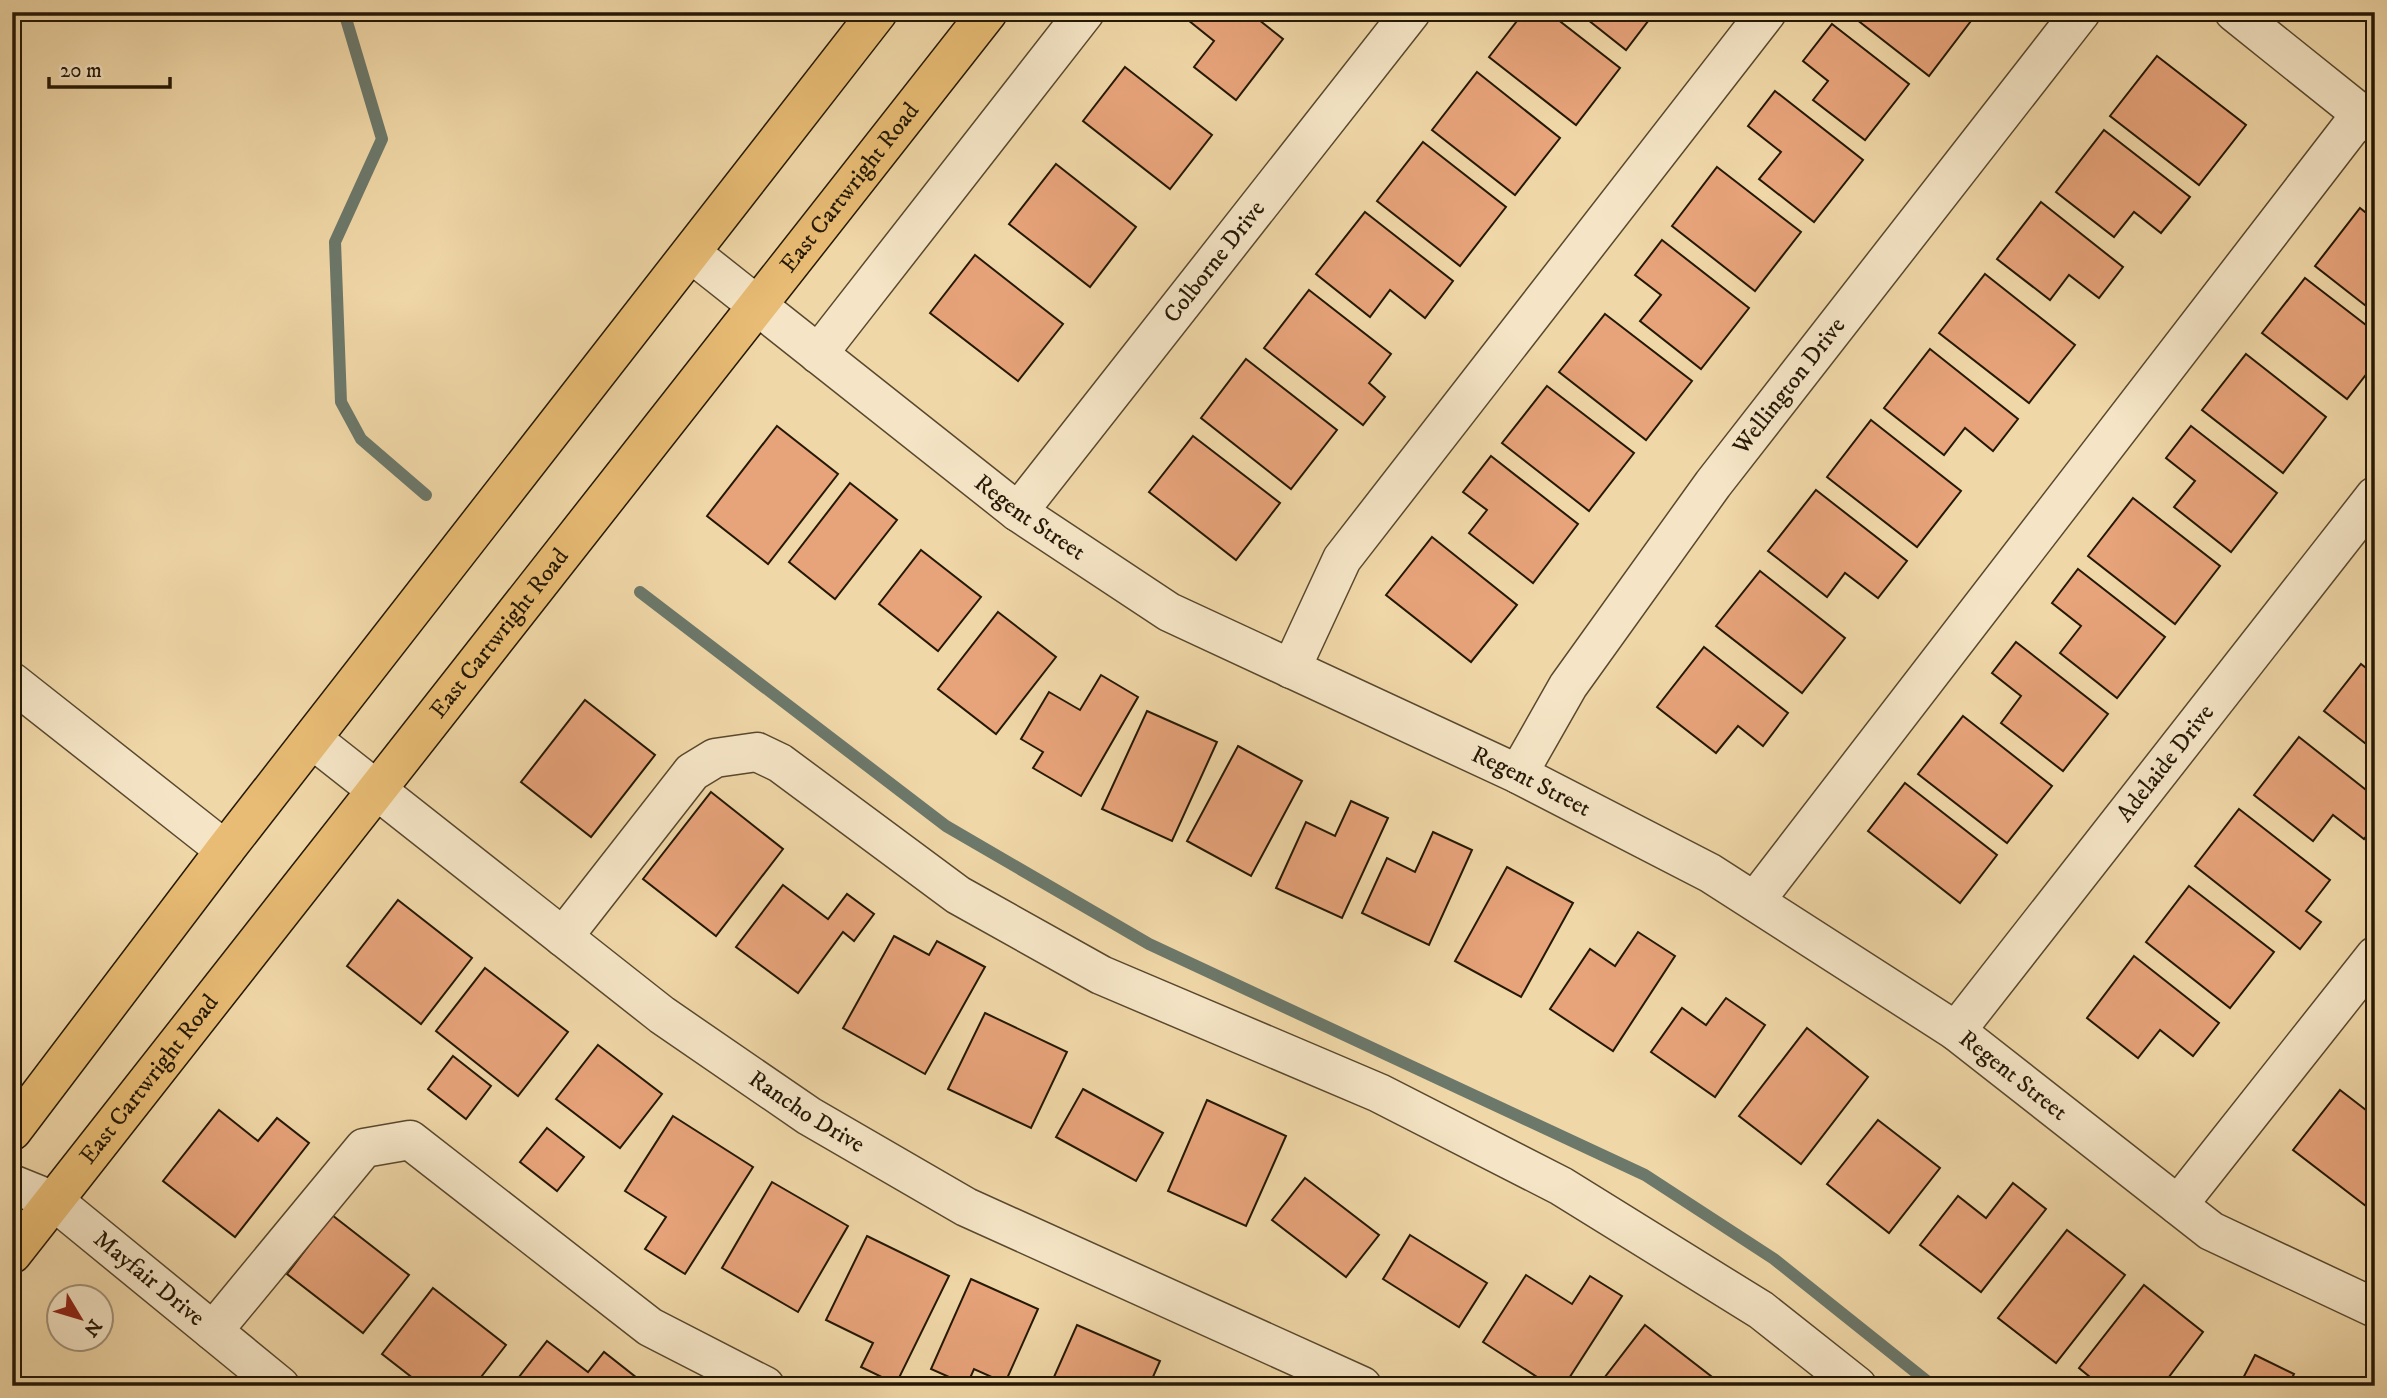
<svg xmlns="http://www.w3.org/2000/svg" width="2387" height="1398" viewBox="0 0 2387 1398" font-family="'IM FELL DW Pica',serif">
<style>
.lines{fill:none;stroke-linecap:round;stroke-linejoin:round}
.stream{stroke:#6c786a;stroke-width:12}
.building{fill:#e7a37a;stroke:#251805;stroke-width:2}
.minor-casing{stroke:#58482e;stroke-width:41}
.major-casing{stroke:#251805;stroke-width:41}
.minor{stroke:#f5e5c6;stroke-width:38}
.major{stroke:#e8bc74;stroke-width:38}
.labels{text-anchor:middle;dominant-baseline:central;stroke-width:7;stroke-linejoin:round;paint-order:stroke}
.street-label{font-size:24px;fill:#251805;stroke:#f5e5c6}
</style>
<rect width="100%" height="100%" fill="#f0d7a7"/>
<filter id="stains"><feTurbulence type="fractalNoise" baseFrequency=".00286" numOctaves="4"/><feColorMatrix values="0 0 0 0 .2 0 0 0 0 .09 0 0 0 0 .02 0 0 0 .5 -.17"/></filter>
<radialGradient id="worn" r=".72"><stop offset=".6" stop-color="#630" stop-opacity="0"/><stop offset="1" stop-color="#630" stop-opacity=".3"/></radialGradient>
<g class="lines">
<g class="stream">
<path d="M344,12L382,139L335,242L341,402L361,439L426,495"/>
<path d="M640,592L946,826L1149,944L1645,1175L1774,1259L1933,1386"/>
</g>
</g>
<g class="building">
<path d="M1178,12H1249L1283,39L1236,100L1194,67L1214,41Z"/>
<path d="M1524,12H1548L1620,68L1576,125L1489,57Z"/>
<path d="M1578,12H1655L1626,50Z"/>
<path d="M1847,12H1968L1974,17L1929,76Z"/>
<path d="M1832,24L1909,84L1865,140L1813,100L1828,81L1803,61Z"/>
<path d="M2157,56L2246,125L2199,185L2110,116Z"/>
<path d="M1125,67L1212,135L1170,189L1083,121Z"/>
<path d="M1477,72L1560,138L1515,195L1432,130Z"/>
<path d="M1775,91L1863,160L1814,222L1759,179L1781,152L1748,126Z"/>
<path d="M2104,130L2190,197L2161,233L2134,212L2114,237L2056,192Z"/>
<path d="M1423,142L1506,207L1460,266L1377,201Z"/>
<path d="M1056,164L1136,227L1090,287L1009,224Z"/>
<path d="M1717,167L1801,232L1755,291L1672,226Z"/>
<path d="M2041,202L2123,267L2099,298L2069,275L2050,300L1997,259Z"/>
<path d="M2360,208L2375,220V313L2315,266Z"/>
<path d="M1365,212L1453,281L1425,318L1390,290L1370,317L1316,274Z"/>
<path d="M1662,240L1749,308L1701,369L1640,321L1661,295L1635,275Z"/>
<path d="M975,255L1063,324L1018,381L930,313Z"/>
<path d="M1985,274L2075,345L2029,403L1939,333Z"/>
<path d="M2305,278L2375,332V363L2347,399L2262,333Z"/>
<path d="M1309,290L1391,354L1369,383L1385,397L1363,425L1264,348Z"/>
<path d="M1605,314L1692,381L1646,440L1559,372Z"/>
<path d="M1930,349L2018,419L1993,451L1965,428L1944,455L1884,408Z"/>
<path d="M2246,354L2326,417L2283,473L2202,410Z"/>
<path d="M1246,359L1337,430L1291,489L1201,418Z"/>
<path d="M1547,386L1634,453L1589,511L1502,443Z"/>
<path d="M1871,420L1961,491L1917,547L1827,477Z"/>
<path d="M777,426L838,474L768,564L707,516Z"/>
<path d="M2191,426L2277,493L2231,552L2174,507L2195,481L2166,458Z"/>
<path d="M1193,436L1280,503L1236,560L1149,492Z"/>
<path d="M1491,456L1578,524L1533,583L1469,533L1487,510L1463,492Z"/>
<path d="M850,483L897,520L835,599L789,562Z"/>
<path d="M1816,490L1907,561L1878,598L1845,573L1827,597L1768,551Z"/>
<path d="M2133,498L2220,566L2175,624L2088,556Z"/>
<path d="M1432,537L1517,605L1471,662L1386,595Z"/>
<path d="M921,550L981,597L938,651L879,604Z"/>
<path d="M2078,569L2165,637L2117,698L2060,653L2081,626L2052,603Z"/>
<path d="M1760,571L1845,638L1802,693L1716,626Z"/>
<path d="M998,612L1056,657L996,734L938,689Z"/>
<path d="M2016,642L2108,714L2063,771L2001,723L2021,696L1992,673Z"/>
<path d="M1704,647L1788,713L1763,746L1738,726L1716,753L1657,707Z"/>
<path d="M2361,664L2375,675V751L2324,711Z"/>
<path d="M1101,675L1138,697L1081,796L1033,768L1043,752L1021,739L1049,692L1080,710Z"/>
<path d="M585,700L655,755L591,837L521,782Z"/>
<path d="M1147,711L1217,742L1172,841L1102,809Z"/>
<path d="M1963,716L2052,786L2007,843L1918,774Z"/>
<path d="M2299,737L2375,797V825L2364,839L2333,815L2313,841L2254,795Z"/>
<path d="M1238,746L1302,781L1251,876L1187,841Z"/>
<path d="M1905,783L1997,855L1960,903L1868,831Z"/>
<path d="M711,792L783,849L716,936L643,879Z"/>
<path d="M1351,801L1388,818L1342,918L1276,888L1306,822L1335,836Z"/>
<path d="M2239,809L2330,880L2306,911L2321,922L2300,949L2195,866Z"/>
<path d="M1433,832L1472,850L1429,945L1362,913L1387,858L1415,872Z"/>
<path d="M1507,867L1573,903L1521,997L1455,961Z"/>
<path d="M783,885L828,919L847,894L874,914L854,941L843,932L798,993L736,947Z"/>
<path d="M2189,886L2274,952L2230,1008L2146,942Z"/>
<path d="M398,900L472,958L421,1024L347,966Z"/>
<path d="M1638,932L1675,956L1613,1051L1550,1009L1590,949L1615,966Z"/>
<path d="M894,936L929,955L937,941L985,967L925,1074L843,1028Z"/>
<path d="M2134,956L2219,1023L2193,1056L2160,1030L2138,1058L2087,1018Z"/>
<path d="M485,968L568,1032L518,1096L436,1031Z"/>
<path d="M1726,998L1765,1025L1715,1097L1651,1052L1682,1008L1706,1025Z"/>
<path d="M985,1013L1067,1052L1031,1128L948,1089Z"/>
<path d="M1807,1028L1868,1077L1801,1164L1739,1116Z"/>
<path d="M598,1045L662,1094L620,1148L556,1099Z"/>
<path d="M453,1056L491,1086L466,1119L428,1089Z"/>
<path d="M1083,1089L1163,1133L1136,1181L1056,1137Z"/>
<path d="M2340,1090L2375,1117V1213L2293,1150Z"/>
<path d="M1207,1100L1286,1136L1246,1226L1168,1191Z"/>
<path d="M219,1110L258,1141L277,1118L309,1143L235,1237L163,1181Z"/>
<path d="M673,1116L753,1167L685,1274L645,1249L666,1217L625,1191Z"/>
<path d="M1878,1120L1940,1168L1889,1233L1827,1184Z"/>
<path d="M547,1128L584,1157L557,1191L520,1162Z"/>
<path d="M1305,1178L1379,1235L1346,1277L1272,1220Z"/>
<path d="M772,1182L848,1226L798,1312L722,1268Z"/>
<path d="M2013,1183L2046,1209L1981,1292L1920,1245L1958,1196L1986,1218Z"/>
<path d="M332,1215L409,1275L363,1333L287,1274Z"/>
<path d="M2067,1230L2125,1275L2056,1363L1998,1318Z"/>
<path d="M1410,1235L1487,1283L1459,1327L1383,1279Z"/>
<path d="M867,1236L949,1276L896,1384L861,1367L873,1343L826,1320Z"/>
<path d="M1526,1275L1572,1304L1590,1276L1622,1296L1564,1386H1551L1483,1342Z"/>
<path d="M971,1279L1038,1309L1005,1383L974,1369L967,1385L931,1369Z"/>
<path d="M2144,1285L2203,1332L2162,1386H2101L2079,1368Z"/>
<path d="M433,1288L506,1345L474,1386H423L382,1354Z"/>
<path d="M1077,1325L1160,1361L1149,1386H1050Z"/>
<path d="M1645,1325L1716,1380L1711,1386H1598Z"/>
<path d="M547,1341L588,1372L604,1352L637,1378L631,1386H512Z"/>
<path d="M2255,1355L2294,1374L2288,1386H2239Z"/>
</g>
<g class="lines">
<g class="minor-casing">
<g id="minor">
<path d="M2234,12L2375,125"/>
<path id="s1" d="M691,253L1018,512L1169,612L1518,774L1710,873L1956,1031L2211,1231L2375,1308"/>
<path d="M818,354L1085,12"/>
<path id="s2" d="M1018,512L1411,12"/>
<path d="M1291,669L1342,559L1767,12"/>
<path d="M12,682L225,850"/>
<path id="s3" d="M312,739L662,1015L809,1116L966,1207L1362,1386"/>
<path id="s4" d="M1518,774L1568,686L1713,484L2081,12"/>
<path d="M1755,901L2361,114"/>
<path d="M563,937L692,772L715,758L757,752L780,763L958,895L1101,975L1379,1093L1561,1186L1761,1310L1857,1386"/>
<path id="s5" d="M1956,1031L2375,496"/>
<path id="s6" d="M12,1184L54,1201L280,1386"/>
<path d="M2178,1205L2375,956"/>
<path d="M213,1331L364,1148L410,1140L650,1327L765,1386"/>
</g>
</g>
<g class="major-casing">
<g id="major">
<path d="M12,1131L225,850L878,12"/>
<path id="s7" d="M12,1254L988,12"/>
</g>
</g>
<use href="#minor" class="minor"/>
<use href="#major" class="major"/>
</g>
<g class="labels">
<g class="street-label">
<text stroke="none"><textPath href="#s7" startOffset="1356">East Cartwright Road</textPath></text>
<text stroke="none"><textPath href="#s2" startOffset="318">Colborne Drive</textPath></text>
<text stroke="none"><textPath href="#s4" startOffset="474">Wellington Drive</textPath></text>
<text stroke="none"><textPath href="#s1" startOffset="430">Regent Street</textPath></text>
<text stroke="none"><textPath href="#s7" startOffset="789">East Cartwright Road</textPath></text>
<text stroke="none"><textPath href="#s5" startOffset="340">Adelaide Drive</textPath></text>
<text stroke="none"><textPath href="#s1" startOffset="998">Regent Street</textPath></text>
<text stroke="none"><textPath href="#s1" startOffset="1564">Regent Street</textPath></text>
<text stroke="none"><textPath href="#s7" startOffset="222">East Cartwright Road</textPath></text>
<text stroke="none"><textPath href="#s3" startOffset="620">Rancho Drive</textPath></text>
<text stroke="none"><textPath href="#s6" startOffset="168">Mayfair Drive</textPath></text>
</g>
</g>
<rect width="2387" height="1398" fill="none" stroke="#f0d7a7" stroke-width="42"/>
<rect x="14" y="14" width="2359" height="1370" fill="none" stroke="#251805" stroke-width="3.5"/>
<rect x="21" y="21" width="2345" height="1356" fill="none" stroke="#251805" stroke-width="2"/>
<g transform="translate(80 1318) rotate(128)"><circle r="33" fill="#f5e5c6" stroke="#a29379" stroke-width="2"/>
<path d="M0-5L12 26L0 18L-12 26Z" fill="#8f2418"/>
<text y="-10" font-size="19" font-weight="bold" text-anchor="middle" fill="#251805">N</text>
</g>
<path d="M49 77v10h121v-10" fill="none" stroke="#251805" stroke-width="3.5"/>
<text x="60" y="77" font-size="21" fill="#251805" stroke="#f5e5c6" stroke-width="5" paint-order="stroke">20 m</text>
<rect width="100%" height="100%" filter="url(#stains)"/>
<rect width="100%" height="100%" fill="url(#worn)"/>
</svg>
